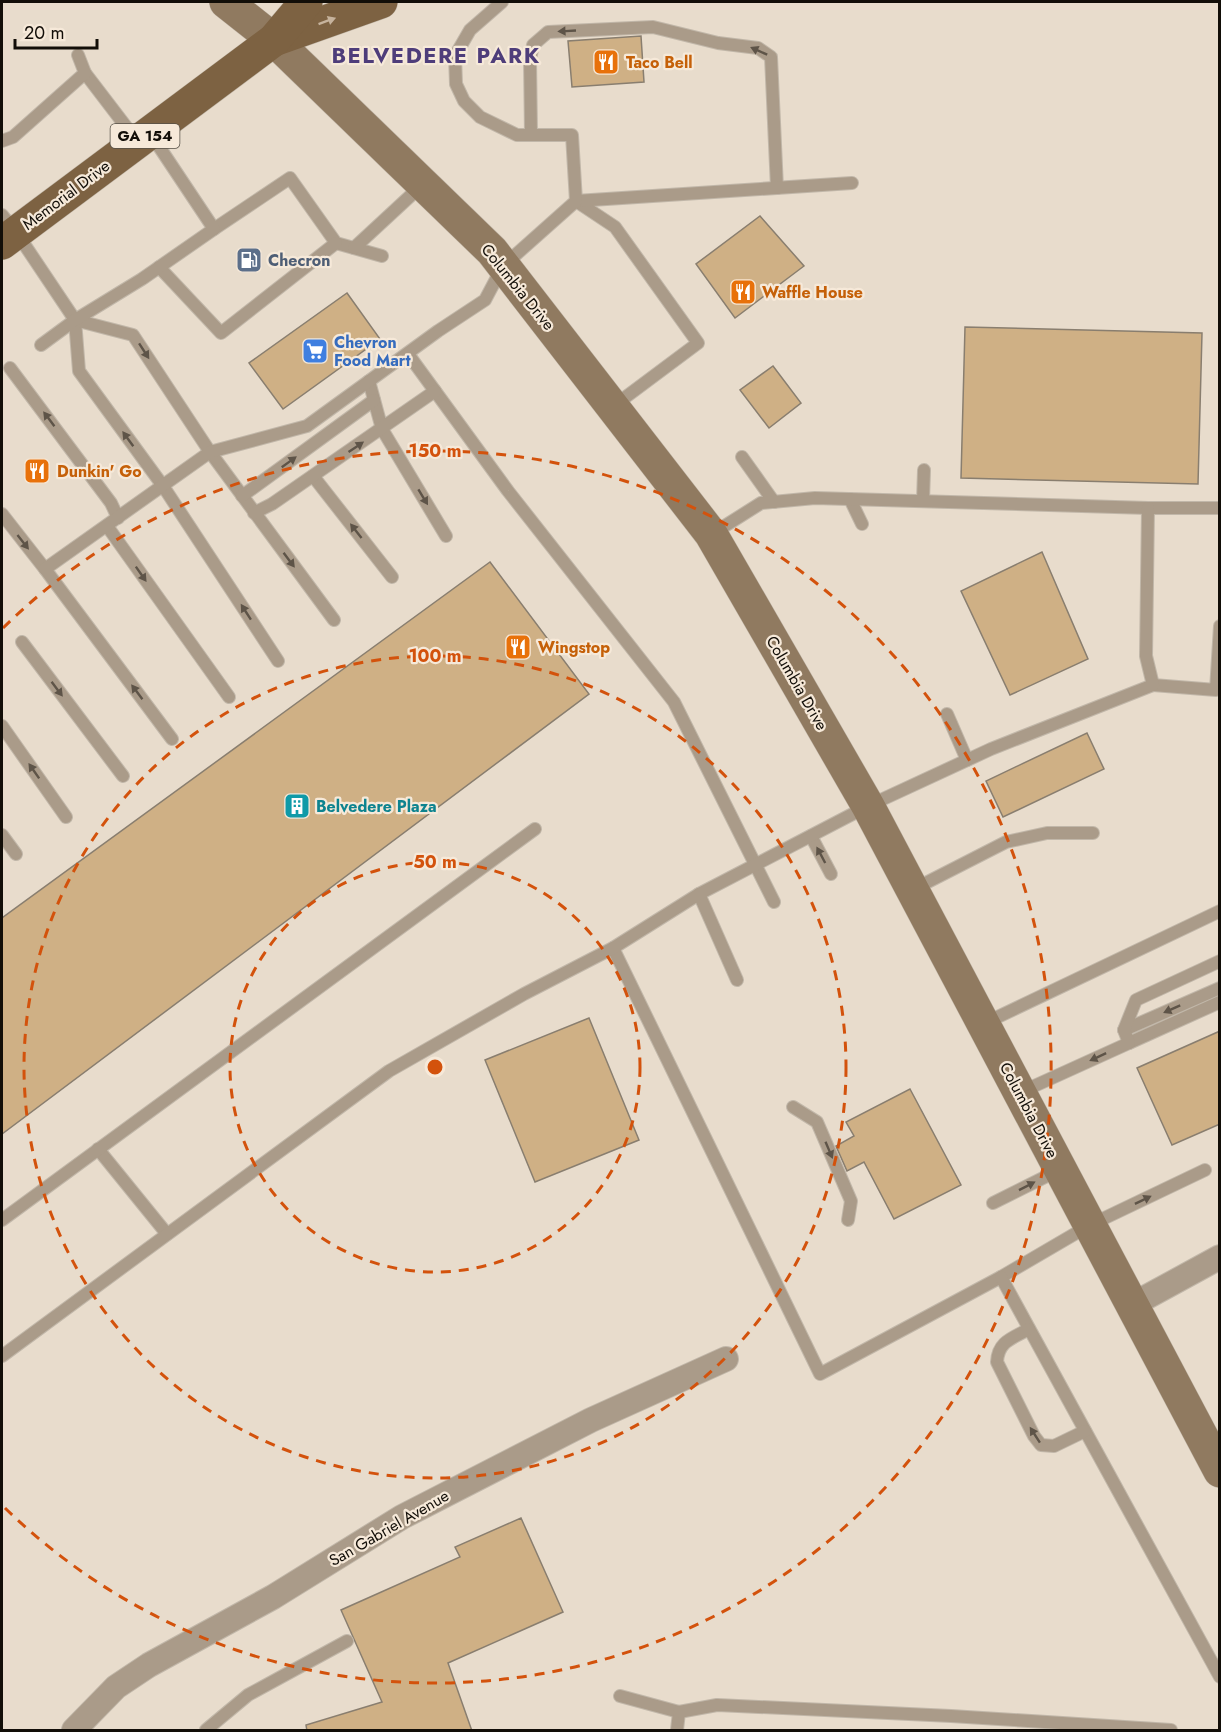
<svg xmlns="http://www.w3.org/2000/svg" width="1221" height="1732" viewBox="0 0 1221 1732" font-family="Jost,sans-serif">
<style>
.building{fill:#cfb085;stroke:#897e6f;stroke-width:1.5}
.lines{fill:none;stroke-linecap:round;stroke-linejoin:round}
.service-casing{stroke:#c1b7a9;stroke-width:14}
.minor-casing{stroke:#c1b7a9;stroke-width:26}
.secondary-casing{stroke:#c1b7a9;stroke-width:34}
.primary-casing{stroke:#c1b7a9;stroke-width:34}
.service{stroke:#aa9b89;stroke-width:12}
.minor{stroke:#aa9b89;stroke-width:24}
.secondary{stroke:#907a60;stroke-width:33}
.primary{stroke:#7d6242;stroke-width:33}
.oneway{fill:#c6b39d}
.oneway2{fill:#5e5448}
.ring{fill:none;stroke:#d3520c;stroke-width:3;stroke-dasharray:10 8}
.labels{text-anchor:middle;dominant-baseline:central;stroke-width:4.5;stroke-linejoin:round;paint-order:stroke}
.shield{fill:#f6e9d9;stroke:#565047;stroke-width:1.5}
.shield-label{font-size:15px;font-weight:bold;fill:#120e08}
.food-label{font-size:16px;font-weight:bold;fill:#c56008;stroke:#f6e9d9;text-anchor:start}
.street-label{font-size:16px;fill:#120e08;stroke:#f6e9d9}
.service-label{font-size:16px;font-weight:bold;fill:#4e5e75;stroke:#f6e9d9;text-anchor:start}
.shop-label{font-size:16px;font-weight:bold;fill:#366cbe;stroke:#f6e9d9;text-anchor:start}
.culture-label{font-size:16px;font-weight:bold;fill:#0d838f;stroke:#f6e9d9;text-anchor:start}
.district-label{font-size:22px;font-weight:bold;letter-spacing:1.5px;fill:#4e3d7a;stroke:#f6e9d9}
.centre{fill:#d3520c;stroke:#f6e9d9;stroke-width:3}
.ring-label{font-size:18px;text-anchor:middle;font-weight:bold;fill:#d3520c;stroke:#f6e9d9;stroke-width:4.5;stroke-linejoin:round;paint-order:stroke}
</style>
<rect width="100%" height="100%" fill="#e8dccc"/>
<g class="building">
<path d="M641,36L644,82L572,87L568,41Z"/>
<path d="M760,216L804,266L735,318L696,264Z"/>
<path d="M347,293L380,339L283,409L249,363Z"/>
<path d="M965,327L1202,333L1198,484L961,478Z"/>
<path d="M773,366L801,403L769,428L740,390Z"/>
<path d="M1042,552L1088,659L1010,695L961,591Z"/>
<path d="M490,562L589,694L2,1134V918Z"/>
<path d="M1087,733L1104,769L1003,817L986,781Z"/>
<path d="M589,1018L639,1140L535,1182L485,1060Z"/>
<path d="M1220,1031V1124L1172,1145L1137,1068Z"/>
<path d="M910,1089L961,1185L894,1219L864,1162L847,1171L836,1146L854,1136L846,1122Z"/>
<path d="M521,1518L563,1612L448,1663L472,1731H307L306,1725L382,1702L341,1610L460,1557L455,1547Z"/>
</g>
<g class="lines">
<g class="service-casing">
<g id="service">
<path d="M85,73L137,141"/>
<path d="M531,135L530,59L533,45L548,32L653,27L718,43L758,48L771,57L777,188"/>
<path d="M2,141L13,137L85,73L78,55"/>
<path d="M576,201L615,227L698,343L615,405"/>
<path d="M576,201L852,183"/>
<path d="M2,215L16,232L75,320L79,371L163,486L278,661"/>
<path d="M214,229L290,178L336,243L382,256"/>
<path d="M354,248L421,186"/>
<path d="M159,267L221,333L336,243"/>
<path d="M75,320L133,335L210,452L334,620"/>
<path d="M41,345L75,320L142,279L214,229L150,133"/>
<path d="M408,354L508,491L674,702L774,902"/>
<path d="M10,368L111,503L118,518"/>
<path d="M369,381L382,429L446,536"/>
<path d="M742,457L774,502"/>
<path d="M313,476L392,577"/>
<path d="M242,496L374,400"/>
<path d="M850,499L862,524"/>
<path d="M923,501L924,470"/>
<path d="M254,513L272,504L435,391"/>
<path d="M2,514L45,569"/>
<path d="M107,526L229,697"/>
<path d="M712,534L761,503L815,498L1148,508H1220"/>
<path d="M22,642L123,776"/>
<path d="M1153,685L1216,690L1220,626"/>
<path d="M947,714L967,760"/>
<path d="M2,726L66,817"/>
<path d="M172,739L45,569L210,452L307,426L438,331L485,300L503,266L576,201L572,135H517L480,117L464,101L456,84L455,56L470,30L502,2"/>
<path d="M2,835L16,854"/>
<path d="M811,836L831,874"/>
<path d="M914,889L1006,842L1047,833H1093"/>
<path d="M699,894L737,980"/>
<path d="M613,948L820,1374L1001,1277L1090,1225L1205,1170"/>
<path d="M985,1023L1220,911"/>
<path d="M1124,1030L1220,988"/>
<path d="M1129,1043L1220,1002"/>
<path d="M1021,1092L1129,1043L1124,1030L1136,1000L1220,961"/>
<path d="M793,1107L817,1122L851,1201L848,1220"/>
<path d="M98,1149L167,1234"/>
<path d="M993,1203L1059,1170"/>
<path d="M2,1220L535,829"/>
<path d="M1001,1277L1220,1677"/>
<path d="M1029,1329C1013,1338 998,1341 997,1362L1034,1436L1041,1445L1054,1446L1085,1431"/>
<path d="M2,1356L389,1071L524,994L613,948L699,894L868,806L991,749L1153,685L1146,656L1148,508"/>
<path d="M620,1696L679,1712L677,1730"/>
<path d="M679,1712L717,1705L951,1716L1171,1730"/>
<path d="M206,1730L248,1695L347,1641"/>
</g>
</g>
<g class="minor-casing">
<g id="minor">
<path d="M1132,1305L1220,1257"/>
<path d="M74,1730L116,1687L149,1665L273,1597L402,1517L591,1420L726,1359"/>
</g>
</g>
<g class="secondary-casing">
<path id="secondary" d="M226,2L274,40L492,251L711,534L868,806L1220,1471"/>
</g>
<g class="primary-casing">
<g id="primary">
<path d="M274,40L381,2"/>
<path d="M2,243L274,40L306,2"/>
</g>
</g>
<use href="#service" class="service"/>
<use href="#minor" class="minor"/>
<use href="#secondary" class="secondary"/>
<use href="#primary" class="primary"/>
</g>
<defs><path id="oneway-solid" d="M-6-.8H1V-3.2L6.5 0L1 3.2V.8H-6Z" transform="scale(1.5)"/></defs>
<use class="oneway" href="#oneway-solid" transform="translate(327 21) rotate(-20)"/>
<g class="oneway2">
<use href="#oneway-solid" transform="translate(567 31) rotate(177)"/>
<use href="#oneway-solid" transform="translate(759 51) rotate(-156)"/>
<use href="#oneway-solid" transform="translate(144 351) rotate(57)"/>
<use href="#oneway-solid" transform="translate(49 419) rotate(-127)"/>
<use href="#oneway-solid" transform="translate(128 439) rotate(-126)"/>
<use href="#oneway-solid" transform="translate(356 447) rotate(-34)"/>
<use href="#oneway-solid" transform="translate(289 462) rotate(-36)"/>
<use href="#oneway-solid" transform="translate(423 497) rotate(59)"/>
<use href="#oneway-solid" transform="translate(356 531) rotate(-128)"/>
<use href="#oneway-solid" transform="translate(23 542) rotate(52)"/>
<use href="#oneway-solid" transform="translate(289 560) rotate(53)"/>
<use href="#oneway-solid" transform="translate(141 574) rotate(55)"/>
<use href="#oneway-solid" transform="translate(246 612) rotate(-123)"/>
<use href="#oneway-solid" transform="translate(57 689) rotate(53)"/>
<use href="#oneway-solid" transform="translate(137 692) rotate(-127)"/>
<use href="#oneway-solid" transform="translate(34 771) rotate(-125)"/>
<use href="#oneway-solid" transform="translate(821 855) rotate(-118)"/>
<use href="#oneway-solid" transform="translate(1172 1009) rotate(156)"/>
<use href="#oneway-solid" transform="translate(1098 1057) rotate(155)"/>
<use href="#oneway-solid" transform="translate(829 1150) rotate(67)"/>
<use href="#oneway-solid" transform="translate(1027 1186) rotate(-27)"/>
<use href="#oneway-solid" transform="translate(1143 1200) rotate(-26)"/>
<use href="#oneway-solid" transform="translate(1035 1435) rotate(-123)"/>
</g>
<g class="ring">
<circle cx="435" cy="1067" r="205"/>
<circle cx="435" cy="1067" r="411"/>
<path d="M3 628A616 616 0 1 1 3 1506"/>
</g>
<defs>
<g id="restaurant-square" transform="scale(1.35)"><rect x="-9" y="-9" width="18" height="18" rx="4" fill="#e8710a" stroke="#f6e9d9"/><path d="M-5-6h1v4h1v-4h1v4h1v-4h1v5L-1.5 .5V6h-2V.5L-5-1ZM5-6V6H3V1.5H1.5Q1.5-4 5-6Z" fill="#fff"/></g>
<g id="fuel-square" transform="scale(1.35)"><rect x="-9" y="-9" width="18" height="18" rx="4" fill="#5c6f8a" stroke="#f6e9d9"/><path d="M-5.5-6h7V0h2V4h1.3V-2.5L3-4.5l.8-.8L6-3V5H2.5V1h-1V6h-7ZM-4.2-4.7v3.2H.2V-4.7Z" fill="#fff"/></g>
<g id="supermarket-square" transform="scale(1.35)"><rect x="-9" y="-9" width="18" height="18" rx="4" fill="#3f7fe0" stroke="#f6e9d9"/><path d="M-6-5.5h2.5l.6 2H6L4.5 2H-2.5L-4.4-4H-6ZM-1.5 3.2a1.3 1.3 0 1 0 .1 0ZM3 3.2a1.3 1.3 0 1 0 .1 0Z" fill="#fff"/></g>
<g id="building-square" transform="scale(1.35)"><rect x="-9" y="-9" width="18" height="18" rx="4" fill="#0f9aa8" stroke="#f6e9d9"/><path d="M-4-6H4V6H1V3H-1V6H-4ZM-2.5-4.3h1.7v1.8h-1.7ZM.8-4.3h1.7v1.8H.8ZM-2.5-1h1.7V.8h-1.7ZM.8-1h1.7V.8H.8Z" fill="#fff"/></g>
</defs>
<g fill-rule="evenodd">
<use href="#restaurant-square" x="606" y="62"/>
<use href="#fuel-square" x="249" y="260"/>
<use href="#restaurant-square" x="743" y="292"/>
<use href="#supermarket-square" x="315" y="351"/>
<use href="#restaurant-square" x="37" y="471"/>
<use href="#restaurant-square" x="518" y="647"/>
<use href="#building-square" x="297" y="806"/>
</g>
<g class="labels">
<rect class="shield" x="110.5" y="124" width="69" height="24" rx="4.5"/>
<g class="shield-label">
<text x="145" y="136">GA 154</text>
</g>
<g class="food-label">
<text x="626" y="62">Taco Bell</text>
<text x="762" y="292">Waffle House</text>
<text x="57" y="471">Dunkin' Go</text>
<text x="538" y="647">Wingstop</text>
</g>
<g class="street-label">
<text transform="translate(66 195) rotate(-37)">Memorial Drive</text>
<text transform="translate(518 287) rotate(51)">Columbia Drive</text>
<text transform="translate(797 683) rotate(60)">Columbia Drive</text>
<text transform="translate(1029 1110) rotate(62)">Columbia Drive</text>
<text transform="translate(389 1528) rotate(-30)">San Gabriel Avenue</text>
</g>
<g class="service-label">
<text x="268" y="260">Checron</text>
</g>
<g class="shop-label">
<text x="334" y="342">Chevron<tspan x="334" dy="18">Food Mart</tspan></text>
</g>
<g class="culture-label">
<text x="316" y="806">Belvedere Plaza</text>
</g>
<g class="district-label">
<text x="436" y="55">BELVEDERE PARK</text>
</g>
</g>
<circle cx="435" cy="1067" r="9" class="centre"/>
<g class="ring-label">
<text x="435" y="457">150 m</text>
<text x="435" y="662">100 m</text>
<text x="435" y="868">50 m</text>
</g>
<rect width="1221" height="1732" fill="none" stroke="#120e08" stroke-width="6"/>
<path d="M15 39v9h82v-9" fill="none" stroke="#120e08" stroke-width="3"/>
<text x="24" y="39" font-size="18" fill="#120e08" stroke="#f6e9d9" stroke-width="4.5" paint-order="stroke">20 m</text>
</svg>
